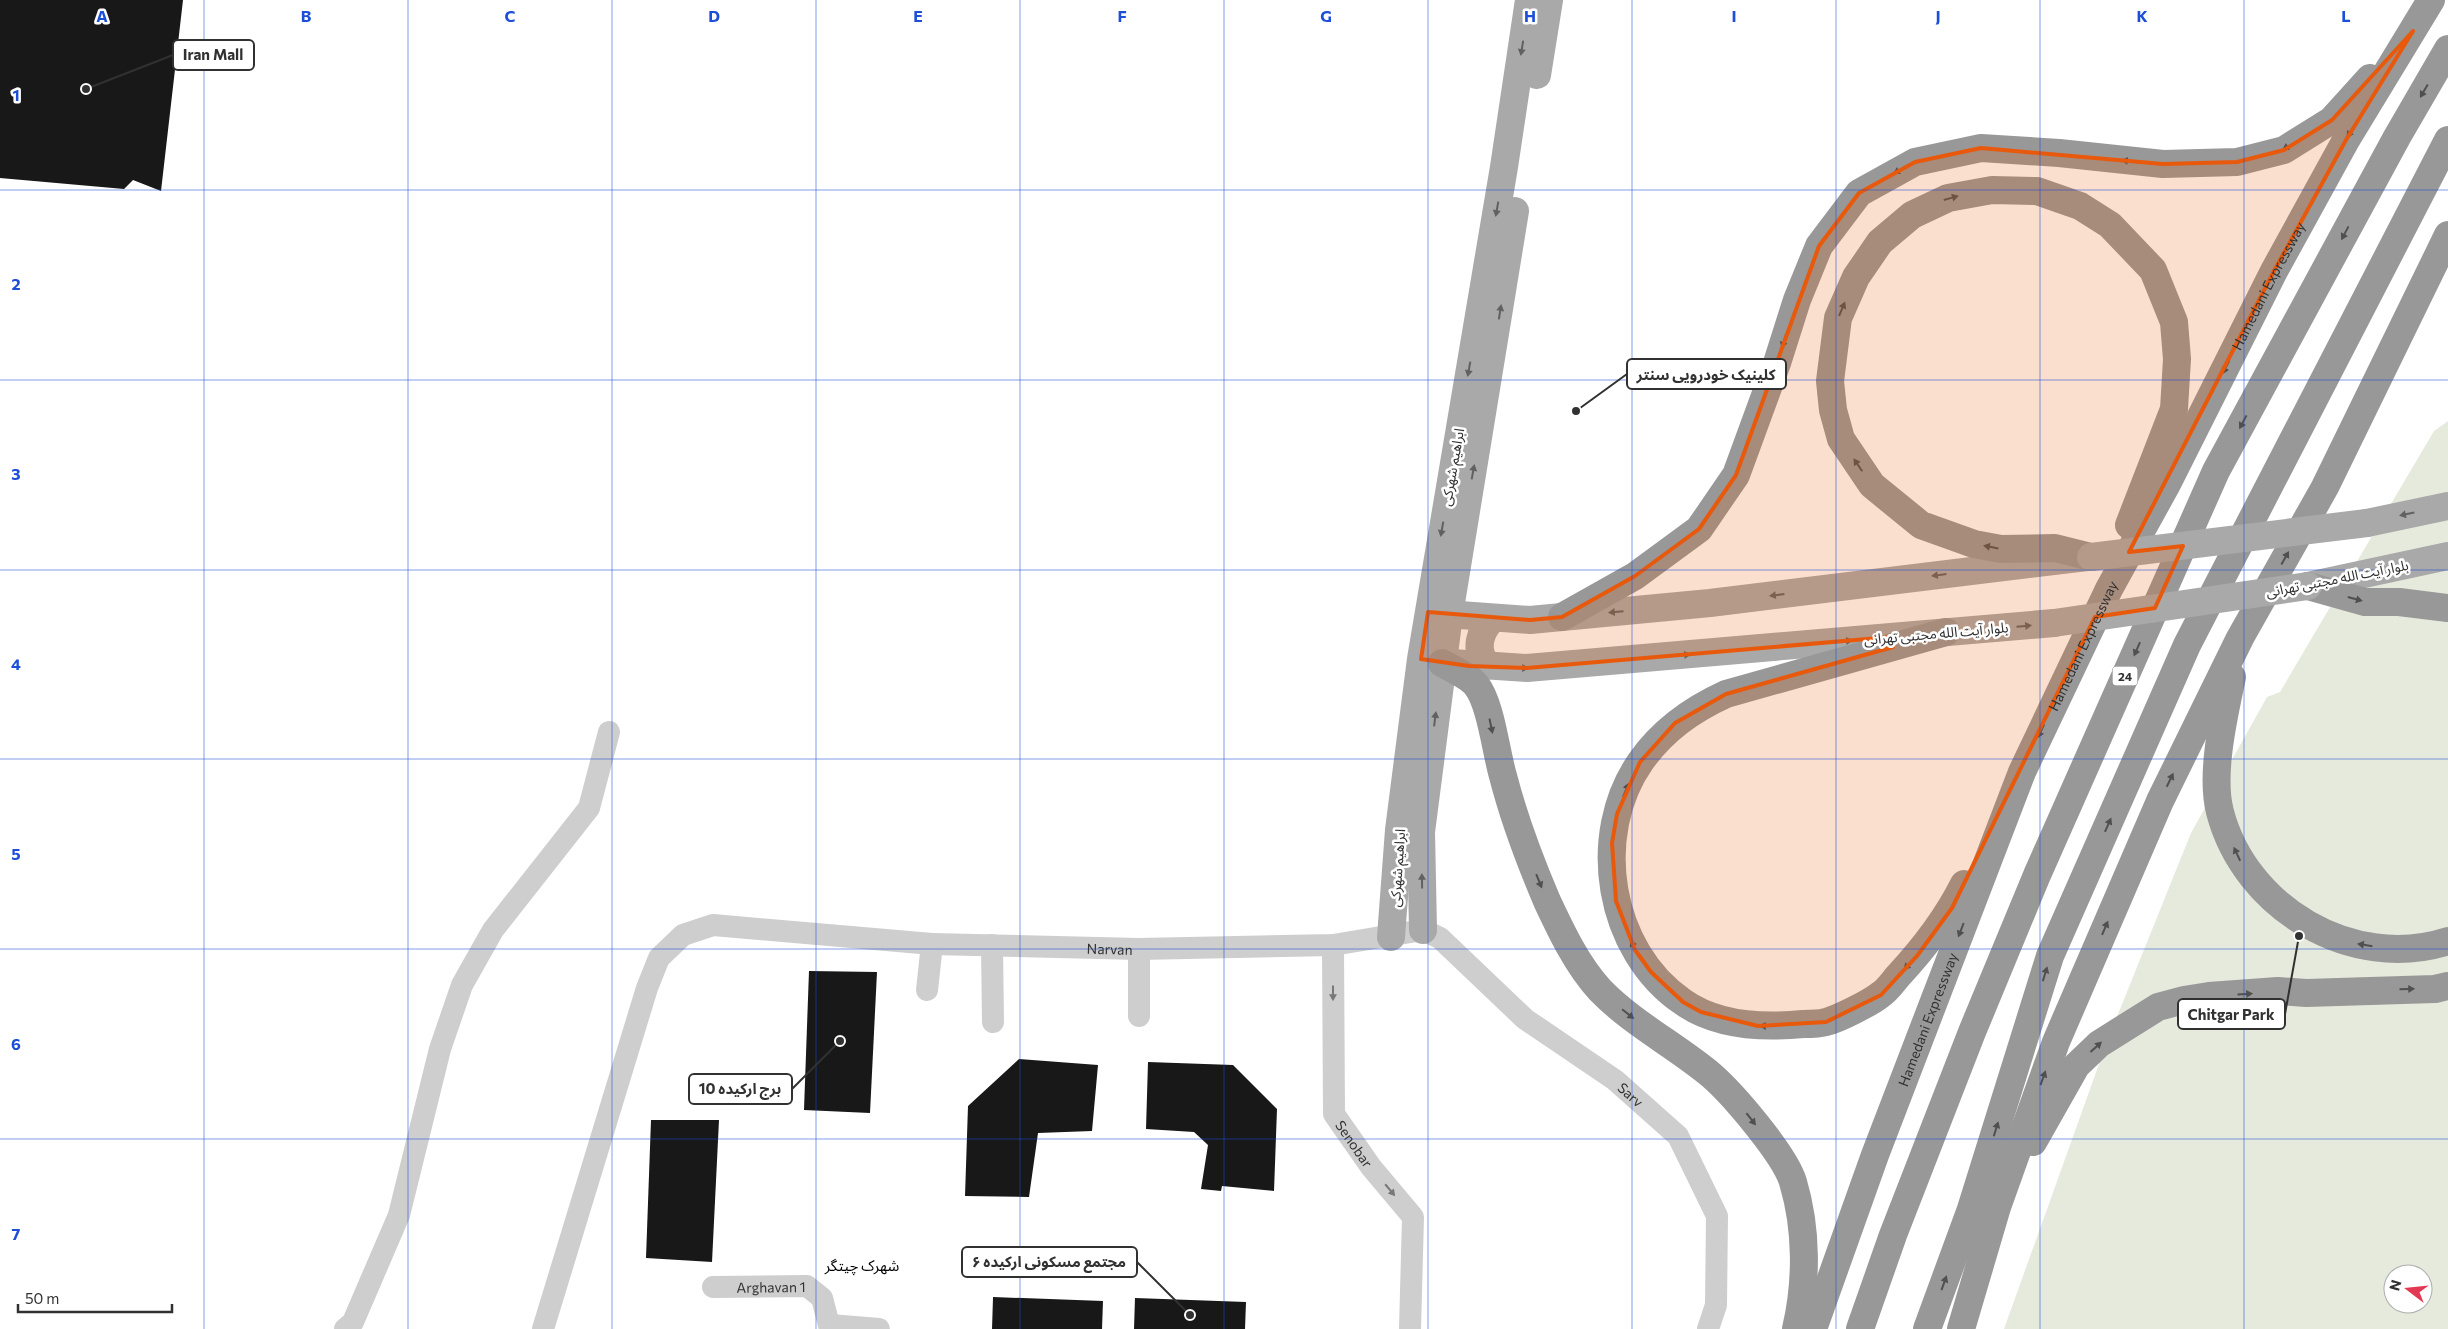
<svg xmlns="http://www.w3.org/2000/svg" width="2448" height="1329" viewBox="0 0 2448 1329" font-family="Commissioner,'Noto Sans Arabic',sans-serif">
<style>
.green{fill:#e5eadd;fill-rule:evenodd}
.building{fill:#181818}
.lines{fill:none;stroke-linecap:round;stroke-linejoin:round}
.minor{stroke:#cecece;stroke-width:22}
.major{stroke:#a9a9a9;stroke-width:28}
.highway{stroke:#989898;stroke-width:28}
.major-bridge{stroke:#a9a9a9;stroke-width:28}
.oneway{fill:#616161}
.oneway2{fill:#505050}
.oneway3{fill:#787878}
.marked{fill:#e8590c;fill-opacity:0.2;stroke:#e8590c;stroke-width:4;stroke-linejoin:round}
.grid{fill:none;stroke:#1d4ed8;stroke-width:1;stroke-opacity:0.55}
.labels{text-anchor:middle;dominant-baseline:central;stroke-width:5;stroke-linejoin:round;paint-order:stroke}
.shield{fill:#fff;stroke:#6f6f6f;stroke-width:1}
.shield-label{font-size:12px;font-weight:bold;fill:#313131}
.street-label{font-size:14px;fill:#313131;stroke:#fff}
.neighbourhood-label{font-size:15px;fill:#000;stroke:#fff}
.grid-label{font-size:16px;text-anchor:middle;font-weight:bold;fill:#1d4ed8;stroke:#fff;stroke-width:5;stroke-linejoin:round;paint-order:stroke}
.leader{fill:none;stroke:#313131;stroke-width:2}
.callout-dot{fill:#313131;stroke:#fff;stroke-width:2}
.callout{fill:#fff;stroke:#313131;stroke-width:2}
.callout-label{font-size:15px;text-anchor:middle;font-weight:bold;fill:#313131}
</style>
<rect width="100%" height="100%" fill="#fff"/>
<path class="green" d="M2448,421V1329H2004L2108,1039L2191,833L2267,697L2280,692L2434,431ZM2393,1274H2423V1304H2393Z"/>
<g class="building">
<path d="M0,0H183L161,191L133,180L124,189L0,178Z"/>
<path d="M809,971L877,972L870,1113L804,1110Z"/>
<path d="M1019,1059L1098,1065L1092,1131L1038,1133L1029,1197L965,1196L968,1106Z"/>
<path d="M1148,1062L1233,1065L1277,1109L1274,1191L1222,1186L1221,1191L1201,1189L1208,1145L1194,1132L1146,1129Z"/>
<path d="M651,1120H719L712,1262L646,1258Z"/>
<path d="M993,1297L1103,1301L1102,1329H992Z"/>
<path d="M1135,1298L1246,1302L1245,1329H1134Z"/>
</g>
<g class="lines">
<g class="minor">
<path d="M992,945L993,1022"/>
<path id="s1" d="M1333,945L1334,1114L1371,1167L1413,1217L1410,1329"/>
<path id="s2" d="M927,990L932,944L1139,949L1333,945L1423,930L1440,938L1525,1019L1615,1080L1678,1136L1717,1216L1716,1305L1708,1329"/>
<path d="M1139,1016V949"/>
<path id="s3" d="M713,1287L807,1286L822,1298L830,1329"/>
<path d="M830,1325L879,1329"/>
<path d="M345,1329L353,1322L399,1215L440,1049L462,985L493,930L589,808L609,732"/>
<path d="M543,1329L647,988L659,958L683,935L713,925L932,944"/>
</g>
<g class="major">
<path d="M1537,75L1549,0"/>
<path d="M2367,523L2448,506"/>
<path d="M2308,586L2448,556"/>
<path d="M1432,613L1530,620L1710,603L2087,557"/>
<path d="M1437,662L1527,668L2054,623"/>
<path d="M1487,666C1474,649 1479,632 1493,618"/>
<path d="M1423,930L1421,832L1449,615L1515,211"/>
<path d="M1391,937L1399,830L1421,659L1504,167L1529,0"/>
</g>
<g class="highway">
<path d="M2091,557L2055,548L2001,549L1974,544L1921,525L1872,485L1841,439L1833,410L1830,381L1838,318L1856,277L1880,242L1912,215L1948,198L1992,190L2037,191L2080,206L2110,225L2153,270L2174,322L2177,359L2174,409L2129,525"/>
<path d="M2308,586L2365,602H2399L2448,608"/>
<path d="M1562,617L1635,576L1699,529L1736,475L1777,363L1797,300L1819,246L1859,193L1915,162L1981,148L2059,153L2163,164L2237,162L2284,150L2332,120L2370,78"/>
<path d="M1946,632L1726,694C1691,710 1663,730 1641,761C1589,835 1608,951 1683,1002C1717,1026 1763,1028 1803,1024C1810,1024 1819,1024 1826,1022C1838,1019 1870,1003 1880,995C1887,991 1893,982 1898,976C1924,948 1947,918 1964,884"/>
<path d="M1442,663C1452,669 1469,676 1476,685C1491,703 1496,753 1503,776C1514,819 1530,861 1547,901C1561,931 1577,965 1600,990C1633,1024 1675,1045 1711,1075C1733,1094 1785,1155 1793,1182C1807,1229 1807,1282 1796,1329"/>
<path d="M2232,677C2224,715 2210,774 2220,812C2245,908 2352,972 2448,941"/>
<path d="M2033,1142L2076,1066L2099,1044L2158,1007L2184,1000L2209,996L2278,991L2306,993L2435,989L2448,986"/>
<path id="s4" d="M1813,1329L1875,1155L2022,772L2109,589L2167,484L2274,271L2346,140L2431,0"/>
<path d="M1860,1329L1893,1235L1972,1032L2037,875L2216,471L2397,137L2448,49"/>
<path d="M1927,1329L1971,1209L2050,956L2187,645L2448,140"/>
<path d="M1961,1329L1997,1207L2056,1042L2160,801L2240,638L2325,487L2448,235"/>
</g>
<g class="major-bridge">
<path d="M2091,557L2367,523"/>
<path d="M2054,623L2308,586"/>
</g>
</g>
<defs><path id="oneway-solid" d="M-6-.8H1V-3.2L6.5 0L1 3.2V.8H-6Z" transform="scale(1.25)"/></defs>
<g class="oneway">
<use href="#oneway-solid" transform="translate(1522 48) rotate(99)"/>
<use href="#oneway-solid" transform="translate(1497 209) rotate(100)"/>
<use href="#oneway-solid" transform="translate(1500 312) rotate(-81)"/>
<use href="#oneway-solid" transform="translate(1469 369) rotate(100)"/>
<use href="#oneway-solid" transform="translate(1473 472) rotate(-80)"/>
<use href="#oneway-solid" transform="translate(2407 514) rotate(168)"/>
<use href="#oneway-solid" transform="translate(1442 529) rotate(100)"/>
<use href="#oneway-solid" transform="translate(1939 575) rotate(173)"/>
<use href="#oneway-solid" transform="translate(1777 595) rotate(173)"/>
<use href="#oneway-solid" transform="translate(1616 612) rotate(175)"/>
<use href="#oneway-solid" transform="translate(2024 626) rotate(-5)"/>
<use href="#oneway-solid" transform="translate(1845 641) rotate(-5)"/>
<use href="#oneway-solid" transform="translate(1683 655) rotate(-5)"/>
<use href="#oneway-solid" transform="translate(1521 668) rotate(2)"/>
<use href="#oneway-solid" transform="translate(1435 719) rotate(-83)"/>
<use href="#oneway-solid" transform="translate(1422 881) rotate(-91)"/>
</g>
<g class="oneway2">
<use href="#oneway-solid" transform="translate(2424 91) rotate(120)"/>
<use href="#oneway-solid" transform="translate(2351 131) rotate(122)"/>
<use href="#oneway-solid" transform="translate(2289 146) rotate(151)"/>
<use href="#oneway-solid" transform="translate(2129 161) rotate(-174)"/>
<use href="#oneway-solid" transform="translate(1900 170) rotate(151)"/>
<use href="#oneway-solid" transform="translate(1951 198) rotate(-16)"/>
<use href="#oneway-solid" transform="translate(2345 233) rotate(118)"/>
<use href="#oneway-solid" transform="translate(1842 309) rotate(-67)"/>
<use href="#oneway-solid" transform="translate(1784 341) rotate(107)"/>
<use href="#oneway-solid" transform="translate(2226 367) rotate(117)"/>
<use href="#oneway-solid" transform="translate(2243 422) rotate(118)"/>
<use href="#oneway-solid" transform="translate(1858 465) rotate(-124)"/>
<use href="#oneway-solid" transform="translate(1991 547) rotate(-169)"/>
<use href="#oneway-solid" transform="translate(2285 558) rotate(-61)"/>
<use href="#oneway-solid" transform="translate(2355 599) rotate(15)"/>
<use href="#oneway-solid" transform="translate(2137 649) rotate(114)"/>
<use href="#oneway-solid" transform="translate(1491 726) rotate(78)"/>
<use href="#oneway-solid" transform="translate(2041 731) rotate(115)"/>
<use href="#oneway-solid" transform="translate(2170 780) rotate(-64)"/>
<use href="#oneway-solid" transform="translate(1626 790) rotate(-67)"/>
<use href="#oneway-solid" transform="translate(2108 825) rotate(-66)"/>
<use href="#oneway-solid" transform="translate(2237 854) rotate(-115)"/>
<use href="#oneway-solid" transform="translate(1539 881) rotate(68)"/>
<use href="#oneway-solid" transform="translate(2105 928) rotate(-67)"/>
<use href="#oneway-solid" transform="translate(1961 930) rotate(111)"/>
<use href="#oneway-solid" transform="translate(2365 945) rotate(-171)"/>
<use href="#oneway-solid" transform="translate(1634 947) rotate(-119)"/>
<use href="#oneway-solid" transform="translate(1909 964) rotate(133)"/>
<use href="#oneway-solid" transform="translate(2045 974) rotate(-73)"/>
<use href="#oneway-solid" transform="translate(2407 989) rotate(-2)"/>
<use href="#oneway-solid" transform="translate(2245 994) rotate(-4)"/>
<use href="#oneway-solid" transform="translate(1628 1014) rotate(39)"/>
<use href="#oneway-solid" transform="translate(1767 1026) rotate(180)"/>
<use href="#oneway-solid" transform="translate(2096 1047) rotate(-42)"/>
<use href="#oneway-solid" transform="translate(2043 1078) rotate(-70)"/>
<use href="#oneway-solid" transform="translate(1751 1119) rotate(52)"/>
<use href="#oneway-solid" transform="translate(1996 1129) rotate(-73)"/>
<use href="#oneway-solid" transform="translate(1944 1283) rotate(-70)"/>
</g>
<g class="oneway3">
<use href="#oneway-solid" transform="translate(1333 993) rotate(90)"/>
<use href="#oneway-solid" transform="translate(1390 1190) rotate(50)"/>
</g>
<path class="marked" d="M2413,31L2346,140L2274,271L2129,552L2183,546L2155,608L2095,617L1952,908L1917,956L1881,995L1826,1022L1758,1026L1701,1012L1683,1002L1651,972L1635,950L1616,901L1612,843L1617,814L1640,762L1675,723L1726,694L1893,647L1891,637L1527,668L1469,666L1421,659L1428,612L1530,620L1562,617L1635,576L1699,529L1736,475L1819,246L1859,193L1915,162L1981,148L2163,164L2237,162L2284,150L2332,120Z"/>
<path class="grid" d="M204,0V1329M408,0V1329M612,0V1329M816,0V1329M1020,0V1329M1224,0V1329M1428,0V1329M1632,0V1329M1836,0V1329M2040,0V1329M2244,0V1329M0,190H2448M0,380H2448M0,570H2448M0,759H2448M0,949H2448M0,1139H2448"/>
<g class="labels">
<rect class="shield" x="2112.5" y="666.5" width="25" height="19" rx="4"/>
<g class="shield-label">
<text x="2125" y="676">24</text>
</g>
<g class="street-label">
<text stroke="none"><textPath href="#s4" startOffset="1140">Hamedani Expressway</textPath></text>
<text transform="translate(1452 467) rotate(-80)">ابراهیم شهرکی</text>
<text transform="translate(2337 578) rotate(-11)">بلوار آیت الله مجتبی تهرانی</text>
<text transform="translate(1936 633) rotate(-5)">بلوار آیت الله مجتبی تهرانی</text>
<text stroke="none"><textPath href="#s4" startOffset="735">Hamedani Expressway</textPath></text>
<text transform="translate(1397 868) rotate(-86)">ابراهیم شهرکی</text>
<text stroke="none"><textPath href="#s2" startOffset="224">Narvan</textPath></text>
<text stroke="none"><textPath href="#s4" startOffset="330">Hamedani Expressway</textPath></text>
<text stroke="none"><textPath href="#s2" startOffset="805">Sarv</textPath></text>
<text stroke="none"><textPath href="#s1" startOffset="205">Senobar</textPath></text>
<text stroke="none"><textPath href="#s3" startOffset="58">Arghavan 1</textPath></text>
</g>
<g class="neighbourhood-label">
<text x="862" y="1265">شهرک چیتگر</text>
</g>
</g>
<g class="grid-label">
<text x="102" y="22">A</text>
<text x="306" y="22">B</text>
<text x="510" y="22">C</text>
<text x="714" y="22">D</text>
<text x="918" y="22">E</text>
<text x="1122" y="22">F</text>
<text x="1326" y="22">G</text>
<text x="1530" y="22">H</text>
<text x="1734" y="22">I</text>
<text x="1938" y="22">J</text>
<text x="2142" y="22">K</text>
<text x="2346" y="22">L</text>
<text x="16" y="101">1</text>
<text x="16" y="290">2</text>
<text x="16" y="480">3</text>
<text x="16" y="670">4</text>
<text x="16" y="860">5</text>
<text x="16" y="1050">6</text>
<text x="16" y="1240">7</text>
</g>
<path class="leader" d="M86 89L173 55M1576 411L1627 374M2299 936L2285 1014M840 1041L792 1089M1190 1315L1137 1262"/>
<g class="callout-dot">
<circle cx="86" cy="89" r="5"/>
<circle cx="1576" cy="411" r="5"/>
<circle cx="2299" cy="936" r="5"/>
<circle cx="840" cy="1041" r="5"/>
<circle cx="1190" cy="1315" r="5"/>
</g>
<g class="callout">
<rect x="173" y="40" width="81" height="30" rx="5"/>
<rect x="1627" y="359" width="159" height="30" rx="5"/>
<rect x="2178" y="999" width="107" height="30" rx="5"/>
<rect x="689" y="1074" width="103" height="30" rx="5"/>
<rect x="962" y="1247" width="175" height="30" rx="5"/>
</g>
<g class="callout-label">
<text x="213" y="60">Iran Mall</text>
<text x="1706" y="380">کلینیک خودرویی سنتر</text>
<text x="2231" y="1020">Chitgar Park</text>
<text x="740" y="1094">برج ارکیده 10</text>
<text x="1049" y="1267">مجتمع مسکونی ارکیده ۶</text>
</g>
<g transform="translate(2408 1289) rotate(286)"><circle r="24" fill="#ffffff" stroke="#adadad"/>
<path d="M0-4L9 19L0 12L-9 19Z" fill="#e33851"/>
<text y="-8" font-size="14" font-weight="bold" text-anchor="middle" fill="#313131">N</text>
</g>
<path d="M18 1304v8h154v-8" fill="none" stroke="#313131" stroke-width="2.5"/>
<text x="25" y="1304" font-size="15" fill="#313131" stroke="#ffffff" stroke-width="4" paint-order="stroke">50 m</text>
</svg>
